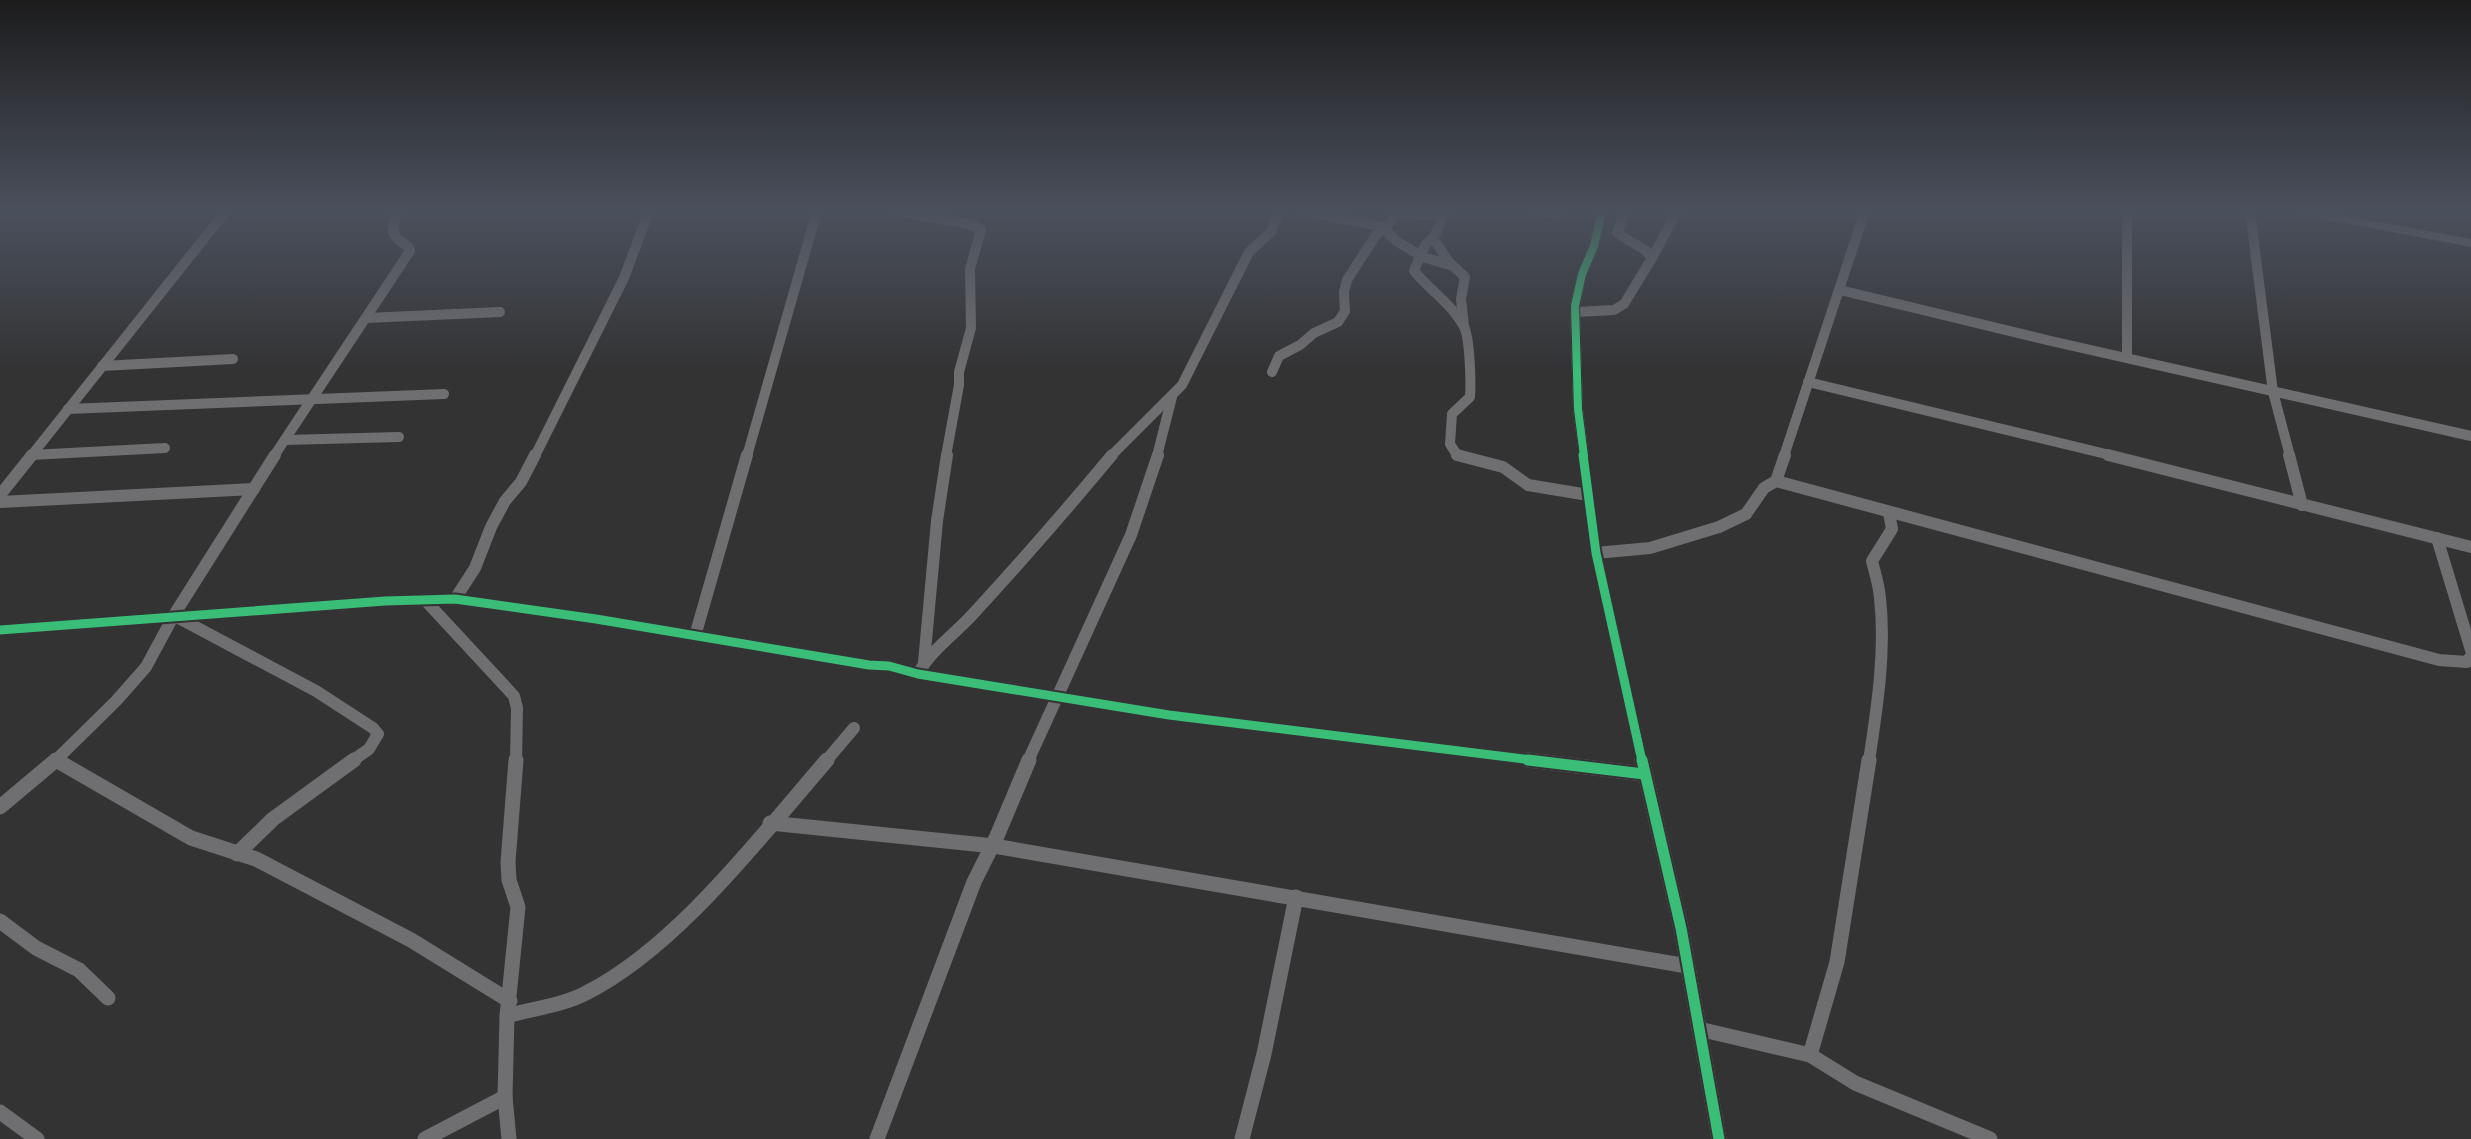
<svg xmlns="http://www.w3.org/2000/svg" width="2471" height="1139" font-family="Jost,sans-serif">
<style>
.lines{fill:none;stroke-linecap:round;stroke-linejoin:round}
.street-far2{stroke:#6f6e70;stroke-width:10}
.street-far1{stroke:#6f6e70;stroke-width:12}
.street{stroke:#6f6e70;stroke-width:15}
.secondary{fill:#6f6e70;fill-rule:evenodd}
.cycleway-far2-casing{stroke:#333235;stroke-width:10}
.cycleway-far1-casing{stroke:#333235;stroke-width:13}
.cycleway-casing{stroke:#333235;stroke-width:15}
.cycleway-far2{stroke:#3abd76;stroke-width:8}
.cycleway-far1{stroke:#3abd76;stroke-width:9}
.cycleway{stroke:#3abd76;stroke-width:11}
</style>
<rect width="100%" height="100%" fill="#333334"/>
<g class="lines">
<g class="street-far2">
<polyline points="896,211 973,225 981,230 970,269 971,328 959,372 959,385 946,456"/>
<polyline points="1302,211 1386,227"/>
<path d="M1395 211 1396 214 1386 227C1392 244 1408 245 1420 256L1414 271C1430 290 1452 304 1464 327 1470 338 1471 383 1470 397L1452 414 1450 444 1457 455 1463 456"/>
<polyline points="1447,211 1433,238 1449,262 1465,277 1461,299 1464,326"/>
<polyline points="1538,211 1559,214 1561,211"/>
<polyline points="2127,211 2127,358"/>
<polyline points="2250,211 2273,392 2290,456"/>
<polyline points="1396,214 1444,215"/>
<polyline points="1433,238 1426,244 1420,256 1453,266"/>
<polyline points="1652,258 1677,211"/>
<polyline points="1840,290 2051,341 2471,436"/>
<polyline points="1575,312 1614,310 1624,304 1652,258 1645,250 1617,233 1625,211"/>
<polyline points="366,318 500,312"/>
<polyline points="102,366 233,359"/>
<polyline points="1272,372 1279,356 1300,345 1314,333 1338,322 1345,311 1344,292 1347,280 1376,235 1386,227"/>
<polyline points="1808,382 2114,456"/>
<polyline points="68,409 444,394"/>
<polyline points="285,440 399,437"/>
<polyline points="31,455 165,448"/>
<polyline points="31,456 226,211"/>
<path d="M274 456 410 251 409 247C390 236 391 231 397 211"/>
<polyline points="535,456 624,278 649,211"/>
<polyline points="747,456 817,211"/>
<polyline points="1111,456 1182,385 1249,252 1271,232 1279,211"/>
<polyline points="1157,456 1172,397"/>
<polyline points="1584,456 1578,409 1575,306 1582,274 1594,246 1602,211"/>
<polyline points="1784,456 1865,211"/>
</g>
<g class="street-far1">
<polyline points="1457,455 1503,467 1528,485 1588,495"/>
<polyline points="1583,455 1596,553 1642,761"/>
<polyline points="2108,455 2471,547"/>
<polyline points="2289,455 2302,505"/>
<polyline points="1776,481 2439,660 2467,662 2471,656"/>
<polyline points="0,495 32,455"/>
<polyline points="0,502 254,489"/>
<polyline points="2437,538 2471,650"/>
<polyline points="1596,553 1650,548 1719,527 1746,514 1764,488 1776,481 1785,455"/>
<polyline points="455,599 475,568 491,527 505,501 521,482 535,455"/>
<polyline points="425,600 514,696 517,708 516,761"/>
<polyline points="175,616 316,691 373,728 378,734 369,749 352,761"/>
<polyline points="0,630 385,601 455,599 596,619 869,665 889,666 918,674 1169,715 1540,761"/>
<polyline points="695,636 747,455"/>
<polyline points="924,662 937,521 947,455"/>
<path d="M918 674C930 651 956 633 973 614 1021 562 1067 509 1112 455"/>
<polyline points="55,761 116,701 146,667 174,615 275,455"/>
<polyline points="826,761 854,728"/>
<polyline points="1028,761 1131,535 1158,455"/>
<path d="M1869 761C1877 708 1886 651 1880 598 1879 585 1875 573 1872 561L1892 529 1889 513"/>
</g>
<g class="street">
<polyline points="56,760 191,838 256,859 411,940 510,1001"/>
<polyline points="1528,760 1644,774"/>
<polyline points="1642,760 1681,928 1719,1139"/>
<polyline points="0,807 56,760"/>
<polyline points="770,823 994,846 1687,966"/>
<polyline points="237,854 273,819 354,760"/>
<polyline points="0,921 36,948 79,970 108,998"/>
<path d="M507 1016C531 1009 564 1005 586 993 677 947 760 837 827 760"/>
<polyline points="1699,1029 1810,1055 1855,1083 1990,1139"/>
<polyline points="1810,1055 1837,962 1869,760"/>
<polyline points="0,1112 37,1139"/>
<polyline points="425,1139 505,1097"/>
<polyline points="509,1139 505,1097 507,1016 518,907 509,880 508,862 516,760"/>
<polyline points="877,1139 974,882 997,836 1029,760"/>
<polyline points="1242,1139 1264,1054 1296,897"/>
</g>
<polygon class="secondary" points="2297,211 2321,211 2471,239 2471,247 2303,215"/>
<g class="cycleway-far2-casing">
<polyline id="cycleway-far2" points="1584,456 1578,409 1575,306 1582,274 1594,246 1602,211"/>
</g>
<g class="cycleway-far1-casing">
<g id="cycleway-far1">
<polyline points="1583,455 1596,553 1642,761"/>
<polyline points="0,630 385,601 455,599 596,619 869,665 889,666 918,674 1169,715 1540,761"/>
</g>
</g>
<g class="cycleway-casing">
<g id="cycleway">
<polyline points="1528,760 1644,774"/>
<polyline points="1642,760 1681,928 1719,1139"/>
</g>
</g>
<use href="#cycleway-far2" class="cycleway-far2"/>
<use href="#cycleway-far1" class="cycleway-far1"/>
<use href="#cycleway" class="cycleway"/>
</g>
<linearGradient id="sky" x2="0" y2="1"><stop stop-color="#1c1c1d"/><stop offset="0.57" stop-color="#4a505c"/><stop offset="1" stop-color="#4a505c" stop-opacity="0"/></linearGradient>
<rect width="2471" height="370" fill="url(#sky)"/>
</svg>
